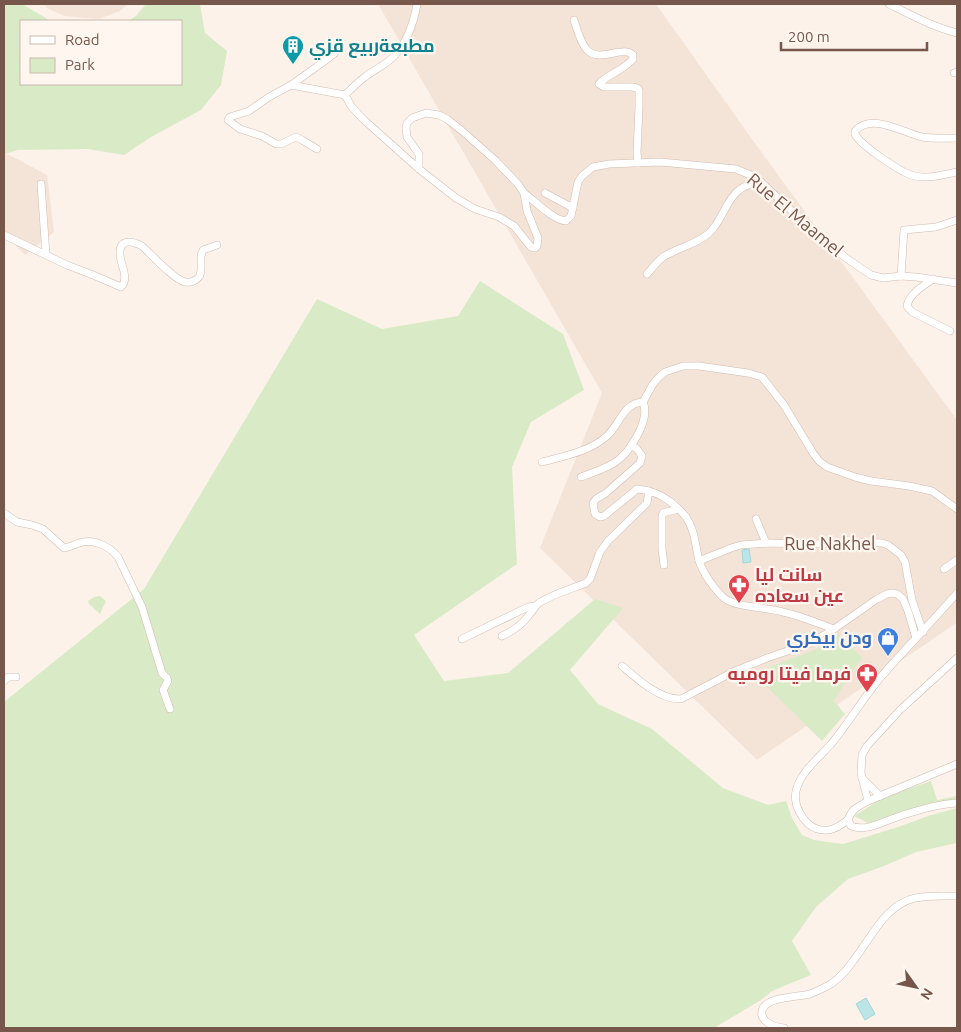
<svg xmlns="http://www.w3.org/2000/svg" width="961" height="1032" font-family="Ubuntu,Cairo,sans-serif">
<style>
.residential{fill:#f4e3d7}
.green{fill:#d9ebc6}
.water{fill:#bce5e7;stroke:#a3d6d8}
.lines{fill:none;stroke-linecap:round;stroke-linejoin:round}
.minor-casing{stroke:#d1bbb0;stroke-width:8}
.minor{stroke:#fff;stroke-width:7}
.labels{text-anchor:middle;stroke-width:4.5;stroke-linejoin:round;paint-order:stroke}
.culture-label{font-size:18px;font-weight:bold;fill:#0d838f;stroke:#fff7ef;text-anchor:start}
.street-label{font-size:18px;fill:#77564c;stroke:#fff7ef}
.health-label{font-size:18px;font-weight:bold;fill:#be3a42;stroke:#fff7ef;text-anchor:start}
.shop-label{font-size:18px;font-weight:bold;fill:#366cbe;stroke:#fff7ef;text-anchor:end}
</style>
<rect width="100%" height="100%" fill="#fcf2e9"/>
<g class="residential">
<polygon points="44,4 128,4 120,11 99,19 64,16 47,8"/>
<polygon points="378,4 656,4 754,142 957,420 957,609 956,623 757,760 540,548 602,393"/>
<polygon points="4,152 47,175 54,232 25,255 4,233"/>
</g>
<g class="green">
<polygon points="4,4 22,4 51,21 21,21 21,84 181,84 181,21 128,21 136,16 146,4 200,4 205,33 227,51 221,85 201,110 151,137 124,155 88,149 18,150 4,154"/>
<polygon points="480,281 563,334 584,390 531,422 512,467 517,564 414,635 444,681 508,673 595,599 623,608 570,670 598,704 652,729 723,788 768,805 786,801 792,818 802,835 814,840 843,844 898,827 928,816 957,808 957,843 916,852 884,866 848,879 816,907 792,941 811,975 772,991 761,1000 714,1028 4,1028 4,702 144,589 317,299 382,329 458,316"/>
<polygon points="100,596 106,601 100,614 89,604 88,601 94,597"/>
<polygon points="839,634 862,658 847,679 834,701 845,714 822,741 754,674 782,662 815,650"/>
<polygon points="931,781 937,800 957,796 957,799 951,800 868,823 854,816 884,797"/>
</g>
<g class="water">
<polygon points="749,549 751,562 743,563 742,550"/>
<polygon points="866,998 875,1014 865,1020 856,1004"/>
</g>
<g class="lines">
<g class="minor-casing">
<g id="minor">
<path d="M417 4C414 21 408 40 396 54 388 64 375 69 365 77 358 82 351 89 345 95L351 106 364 120 419 169 456 198 475 209 499 217 514 226 531 247 535 248 537 246 538 238 527 211 524 193 517 183 495 160 461 130 447 119 439 115 426 113 412 118 407 123 406 128 407 137 419 154V169"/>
<path d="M889 4C911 15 933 27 957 33"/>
<path d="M574 20C577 29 580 42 587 50 600 63 623 45 633 55V59C624 70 608 74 599 84L604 87H632L637 88 639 90V107L637 152 638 163"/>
<polyline points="335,53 322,63 291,85 345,95"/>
<polyline points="954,73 957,72"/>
<polyline points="291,85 269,97 249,111 230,117 228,120 240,129 262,136 276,144 281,144 296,137 302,140 317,149"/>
<path d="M957 138C945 138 933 139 922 137 903 133 872 112 855 131V134C860 145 893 166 904 172 910 175 916 177 923 177 934 178 946 174 957 172"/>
<path d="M524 193C535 201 553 220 566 221L571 216 578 182 582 176 593 167 609 164 660 162 736 169 753 176 761 182 795 214 846 258 871 275 883 278 901 276 916 277 957 283"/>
<polyline points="545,193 573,208"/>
<polyline points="4,235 46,255 41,184"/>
<path d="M46 255 67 265 93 275 121 287C130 279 120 264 120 254 119 238 133 241 142 246 152 255 173 279 185 282 190 283 196 281 199 277 204 269 198 258 203 250L217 245"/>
<path d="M647 274C652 268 657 262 663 257 677 248 695 245 708 234 722 222 725 201 739 190 745 185 754 183 761 182"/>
<polyline points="901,276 904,230 936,227 957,220"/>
<path d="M933 279C923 286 909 294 907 306L912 312 950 331"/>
<path d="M631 445 637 449 642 456 640 463 606 493 596 499 593 503 595 514 600 517 604 516 637 489C650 490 662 495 672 503 677 507 682 512 686 517 695 530 695 545 699 560 702 572 715 590 724 598 737 608 767 607 783 612 801 616 817 623 834 629"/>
<path d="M542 462C564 456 589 452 607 436 620 424 623 403 643 402"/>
<path d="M581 477C592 473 604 469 614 463 629 454 651 420 643 402L653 384 659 377 665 372 683 366H699L748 373 762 377 784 405 813 453 819 461 827 467 855 477 871 481 909 486 932 491 957 509"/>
<path d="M4 513 17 522 32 525 43 529 64 548C71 547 77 543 83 542 96 539 111 548 118 557L142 607 162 673 167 678 168 681 163 690 170 709"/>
<polyline points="756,519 766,543"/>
<polyline points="699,561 731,548 741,545 766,543 813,544 863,542 882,543 888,545 901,555 905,562 912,600 923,632"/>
<polyline points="664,565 662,549 662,516 663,513 678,509"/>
<polyline points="944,569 957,560"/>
<path d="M502 636C513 631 522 625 529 615 533 611 535 606 539 603 553 594 571 589 586 583L590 579 600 552 608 541 647 503 649 491"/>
<polyline points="462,639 528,607 535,606"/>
<path d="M622 666C637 679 660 700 681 699L735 671 767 658 811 643 834 629 877 599 887 594 892 593 897 594 903 599 908 611 916 638"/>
<polyline points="4,681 8,677 16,677"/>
<path d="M957 764 868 801C858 807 852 808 848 820L851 826C867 832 884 821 900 816 918 810 938 804 957 803"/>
<polyline points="862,778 880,796"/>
<polyline points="868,801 861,773 862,755 867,746 900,710 957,658"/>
<path d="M848 820C838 827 830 833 817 829 803 824 793 805 796 791 801 771 819 758 832 743 849 722 863 699 880 678 905 649 932 622 957 593"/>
<path d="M784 1028C774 1027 757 1021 763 1008 769 997 798 997 810 994 817 991 824 988 831 984 843 976 851 964 859 953 874 932 888 904 915 898 929 895 943 896 957 896"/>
</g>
</g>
<use href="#minor" class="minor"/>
</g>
<defs>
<g id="building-pin" transform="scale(1.125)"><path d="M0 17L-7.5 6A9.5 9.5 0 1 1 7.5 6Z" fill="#0f9aa8" stroke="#fff7ef"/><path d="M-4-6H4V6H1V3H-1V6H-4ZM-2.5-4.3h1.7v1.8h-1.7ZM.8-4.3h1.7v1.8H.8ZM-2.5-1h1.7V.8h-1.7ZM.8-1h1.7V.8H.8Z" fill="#fff"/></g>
<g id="pharmacy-pin" transform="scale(1.125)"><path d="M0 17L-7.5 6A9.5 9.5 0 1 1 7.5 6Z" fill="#e0444e" stroke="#fff7ef"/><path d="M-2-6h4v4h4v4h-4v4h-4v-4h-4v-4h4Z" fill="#fff"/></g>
<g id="shop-pin" transform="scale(1.125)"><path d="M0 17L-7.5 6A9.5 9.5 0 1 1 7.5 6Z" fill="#3f7fe0" stroke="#fff7ef"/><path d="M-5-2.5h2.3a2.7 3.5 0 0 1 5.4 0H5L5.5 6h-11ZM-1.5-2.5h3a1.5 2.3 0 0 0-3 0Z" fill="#fff"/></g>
</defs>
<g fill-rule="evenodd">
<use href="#building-pin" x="293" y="46"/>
<use href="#pharmacy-pin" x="739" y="585"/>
<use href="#shop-pin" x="888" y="638"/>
<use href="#pharmacy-pin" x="867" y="674"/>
</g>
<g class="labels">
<g class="culture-label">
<text x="309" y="52">مطبعةربيع قزي</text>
</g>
<g class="street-label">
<text transform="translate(795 215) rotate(40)" y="6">Rue El Maamel</text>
<text x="830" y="550">Rue Nakhel</text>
</g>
<g class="health-label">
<text x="755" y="581">سانت ليا<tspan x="755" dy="21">عين سعاده</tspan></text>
<text x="851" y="680" text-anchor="end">فرما فيتا روميه</text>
</g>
<g class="shop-label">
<text x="872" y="644">ودن بيكري</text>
</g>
</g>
<rect width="961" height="1032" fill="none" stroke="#77564c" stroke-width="10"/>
<rect x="20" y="20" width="162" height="65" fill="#fff7ef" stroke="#c9b7ae"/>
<rect x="30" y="36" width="25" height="8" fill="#ffffff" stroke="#c9b7ae"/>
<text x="65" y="45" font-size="15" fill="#77564c">Road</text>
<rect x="30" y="58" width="25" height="15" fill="#d9ebc6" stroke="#c9b7ae"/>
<text x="65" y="70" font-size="15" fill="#77564c">Park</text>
<g transform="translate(916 987) rotate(123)" stroke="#fff7ef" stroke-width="4" paint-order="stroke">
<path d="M0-4L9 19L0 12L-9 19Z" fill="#77564c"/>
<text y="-8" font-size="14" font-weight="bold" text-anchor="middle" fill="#77564c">N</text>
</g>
<path d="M781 42v8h146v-8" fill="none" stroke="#77564c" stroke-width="2.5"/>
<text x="788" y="42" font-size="15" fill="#77564c" stroke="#fff7ef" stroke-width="4" paint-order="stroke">200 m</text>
</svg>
